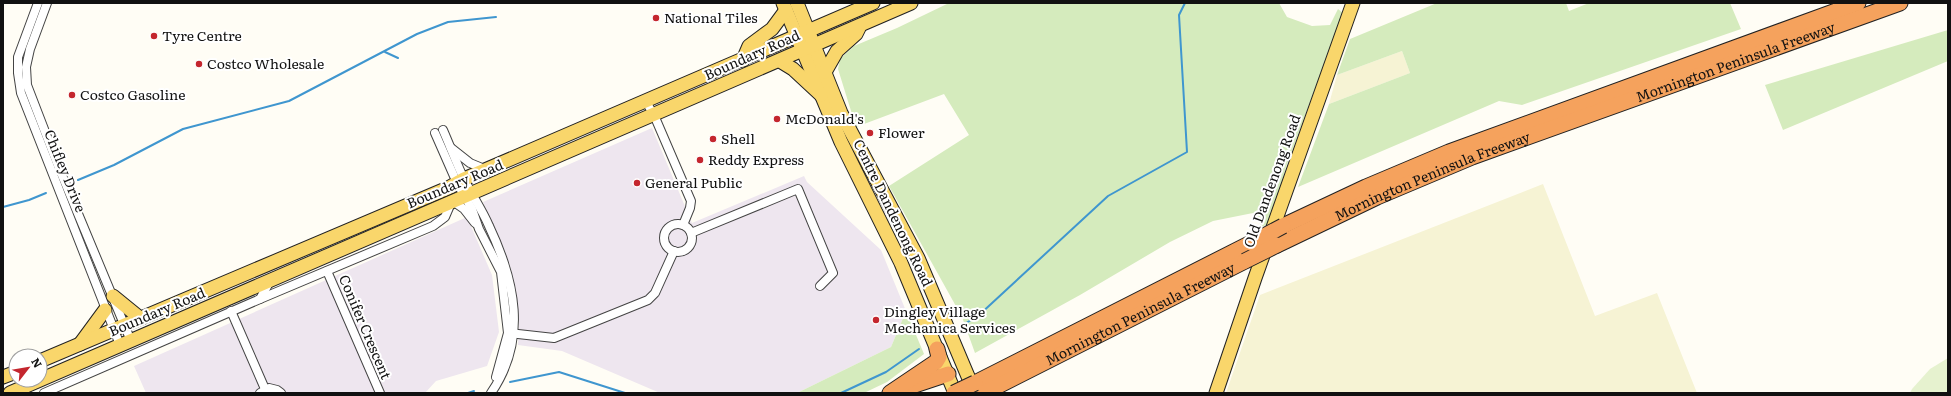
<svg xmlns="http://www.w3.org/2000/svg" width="1951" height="396" font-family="Literata,serif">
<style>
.industrial{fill:#eee6ef}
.farmland{fill:#f6f3d4}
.green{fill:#d5ebbd}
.pitch{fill:#e6f2cf}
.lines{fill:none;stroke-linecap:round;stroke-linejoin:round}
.stream{stroke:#3f96cf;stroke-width:2}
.street-casing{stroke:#444;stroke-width:10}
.primary-casing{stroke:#222;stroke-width:15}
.highway-casing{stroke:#222;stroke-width:17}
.street{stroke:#fff;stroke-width:8}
.primary{stroke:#f9d66b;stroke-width:13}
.highway{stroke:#f5a25d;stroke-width:15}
.highway-bridge-casing{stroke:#222;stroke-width:17;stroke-linecap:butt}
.highway-bridge{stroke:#f5a25d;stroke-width:15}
.poi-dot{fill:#c4262e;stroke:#fff;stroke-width:1.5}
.labels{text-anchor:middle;stroke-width:4;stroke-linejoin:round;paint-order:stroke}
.poi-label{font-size:14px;fill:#111;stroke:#fff;text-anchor:start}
.street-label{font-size:14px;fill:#111;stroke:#fff}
</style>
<rect width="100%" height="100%" fill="#fffdf5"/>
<g class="industrial">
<polygon points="652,128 692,223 804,176 807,182 881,250 906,311 891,347 797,393 660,393 562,351 518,345 519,318 511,269 483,202"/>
<polygon points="467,217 492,275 499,332 487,366 436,381 425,393 146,393 134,366"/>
</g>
<g class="farmland">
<polygon points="1402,51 1410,73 1329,104 1337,75"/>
<polygon points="1543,184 1595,316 1657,293 1697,393 1226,393 1260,295"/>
</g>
<g class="green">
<polygon points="949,3 1279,3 1287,17 1312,26 1330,25 1338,9 1343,13 1286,167 1271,222 1262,227 1253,213 1213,221 1170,242 1080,295 975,353 962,317 889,186 969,135 944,94 856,127 838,69 840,59 854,46 897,28"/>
<polygon points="1437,3 1566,3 1569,11 1589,3 1730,3 1741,29 1522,105 1499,101 1298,187 1329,104 1410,73 1402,51 1337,75 1350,39"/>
<polygon points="1948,30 1948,61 1783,130 1765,85"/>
<polygon points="906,311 924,354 887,382 864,393 797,393 891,347"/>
</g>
<polygon class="pitch" points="1948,358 1948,393 1910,393 1912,389 1930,369"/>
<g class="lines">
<g class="stream">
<polyline points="385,52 398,58"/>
<polyline points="78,180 114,165 183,129 289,101 417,34 448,22 496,17"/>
<polyline points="3,207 29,200 46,193"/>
<polyline points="961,326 978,316 1108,196 1187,152 1179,15 1185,3"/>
<polyline points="510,382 559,372 625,393"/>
<polyline points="468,393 474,391"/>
<polyline points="841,393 886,372 919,349"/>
</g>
<g class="street-casing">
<g id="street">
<polyline points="38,3 18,57 18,73 21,93 120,345"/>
<polyline points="47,3 30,49 26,67 27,85 59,168 131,341"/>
<polyline points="646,102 654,115 691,201 690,208 683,225"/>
<path d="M443 130C450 146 456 162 463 177 471 194 482 209 489 226 515 281 528 339 491 393"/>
<polyline points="435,133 457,183 472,209 479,229 501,272 508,333 496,377"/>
<polyline points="451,148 470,163 487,170"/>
<polyline points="454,202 464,209 475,223"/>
<circle cx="678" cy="238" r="14"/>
<polyline points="691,233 798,189 833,273 820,286"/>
<polyline points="327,271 380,393"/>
<polyline points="260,299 433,226 445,217 451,203"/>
<polyline points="231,311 265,389"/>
<polyline points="509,333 554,338 648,300 655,293 674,251"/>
<polyline points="44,393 260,299 270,281"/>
<polyline points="260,393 269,388 277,390 281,393"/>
</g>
</g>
<g class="primary-casing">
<g id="primary">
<polyline points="783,3 841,142 901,263 955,393"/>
<polyline points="797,3 841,113 918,258 975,393"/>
<polyline points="743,60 749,46 772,29 786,10"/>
<polyline points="780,61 793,69 821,95"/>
<polyline points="825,72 837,51 856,34 859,28"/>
<polyline points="113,296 140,318"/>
<polyline points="80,344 105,310"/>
<polyline points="40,361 448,188 464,179 873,3"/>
<polyline points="3,377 16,372"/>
<polyline points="10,393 911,3"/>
<polyline points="1216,393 1255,278 1353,3"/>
</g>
</g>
<g class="highway-casing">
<g id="highway">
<polyline points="1283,226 1366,187 1449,152 1858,3"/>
<path id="s1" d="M1277 245 1377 197 1472 157 1900 3"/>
<polyline points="975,383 1251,243"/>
<polyline points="909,387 948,374"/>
<polyline points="890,393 936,362 939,357 937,349"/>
<path id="s2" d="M984 393 1245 261"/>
</g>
</g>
<use href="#street" class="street"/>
<use href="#primary" class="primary"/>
<use href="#highway" class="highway"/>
<g class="highway-bridge-casing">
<g id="highway-bridge">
<polyline points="1251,243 1283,226"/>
<polyline points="1245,261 1277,245"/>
<polyline points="954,393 975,383"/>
</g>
</g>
<use href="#highway-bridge" class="highway-bridge"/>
</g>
<g class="poi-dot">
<circle cx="656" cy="18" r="4"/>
<circle cx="154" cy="36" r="4"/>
<circle cx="199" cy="64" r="4"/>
<circle cx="72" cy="95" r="4"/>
<circle cx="777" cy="119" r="4"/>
<circle cx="870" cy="133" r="4"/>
<circle cx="713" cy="139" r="4"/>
<circle cx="700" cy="160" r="4"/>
<circle cx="637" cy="183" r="4"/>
<circle cx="876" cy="320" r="4"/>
</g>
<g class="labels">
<g class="poi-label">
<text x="664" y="23">National Tiles</text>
<text x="162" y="41">Tyre Centre</text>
<text x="207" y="69">Costco Wholesale</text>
<text x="80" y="100">Costco Gasoline</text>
<text x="785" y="124">McDonald's</text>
<text x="878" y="138">Flower</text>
<text x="721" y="144">Shell</text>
<text x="708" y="165">Reddy Express</text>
<text x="645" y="188">General Public</text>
<text x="884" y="317">Dingley Village<tspan x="884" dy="16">Mechanica Services</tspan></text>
</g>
<g class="street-label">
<text transform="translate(752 55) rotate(-24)" y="5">Boundary Road</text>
<text dy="5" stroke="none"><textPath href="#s1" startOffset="494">Mornington Peninsula Freeway</textPath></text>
<text transform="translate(65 171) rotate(68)" y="5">Chifley Drive</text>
<text dy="5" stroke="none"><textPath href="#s1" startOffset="170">Mornington Peninsula Freeway</textPath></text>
<text transform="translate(1272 181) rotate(-70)" y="5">Old Dandenong Road</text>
<text transform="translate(455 184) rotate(-23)" y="5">Boundary Road</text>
<text transform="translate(893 213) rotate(64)" y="5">Centre Dandenong Road</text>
<text transform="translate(157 312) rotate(-23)" y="5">Boundary Road</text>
<text dy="5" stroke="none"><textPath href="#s2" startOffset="175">Mornington Peninsula Freeway</textPath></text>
<text transform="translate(365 327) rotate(67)" y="5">Conifer Crescent</text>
</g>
</g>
<rect width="1951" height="396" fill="none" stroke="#111111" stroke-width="8"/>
<g transform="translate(28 368) rotate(59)"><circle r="19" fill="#ffffff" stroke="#a0a0a0"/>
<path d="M0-3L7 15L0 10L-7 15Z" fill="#c4262e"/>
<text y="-6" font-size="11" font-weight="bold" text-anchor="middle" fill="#111111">N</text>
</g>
</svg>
